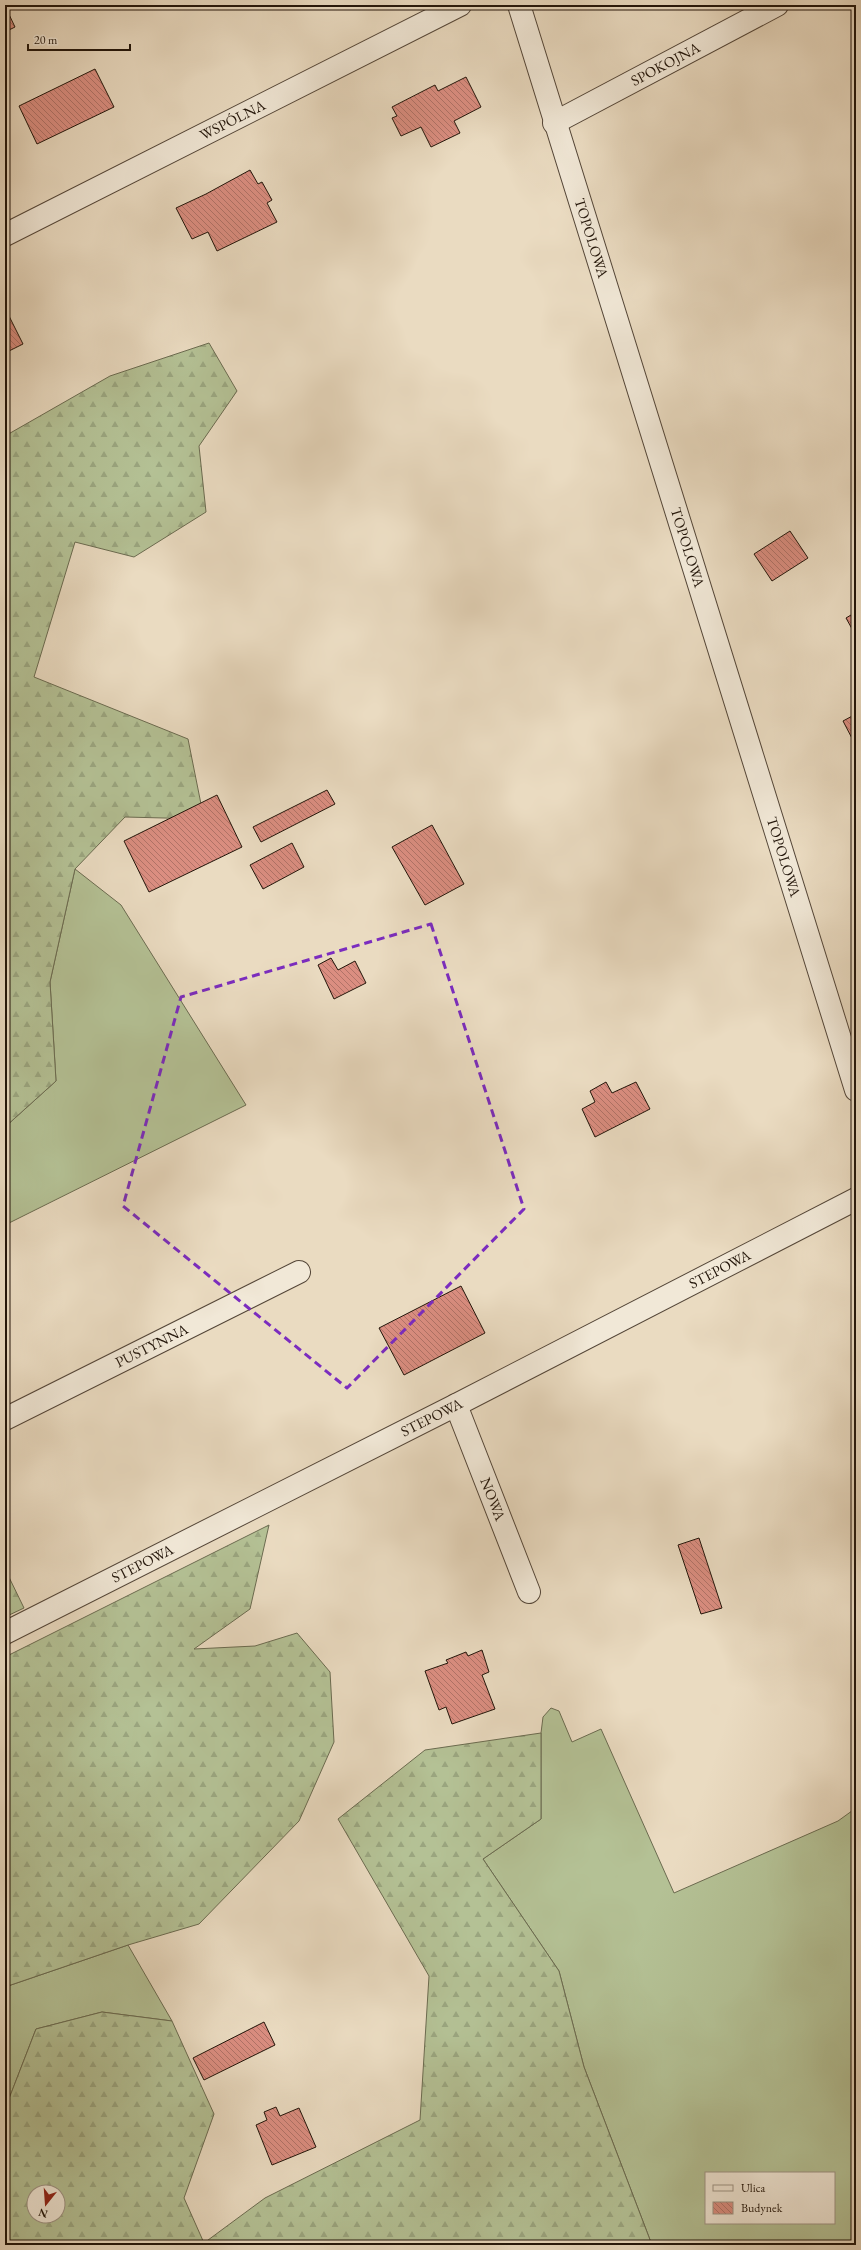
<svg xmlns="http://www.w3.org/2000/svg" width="861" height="2250" font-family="'EB Garamond',serif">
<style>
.grass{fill:#b4c195;stroke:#6b6b50;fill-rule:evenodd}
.forest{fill:url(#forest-firs);stroke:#6b6b50;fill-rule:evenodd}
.building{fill:url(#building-back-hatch);stroke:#22150a}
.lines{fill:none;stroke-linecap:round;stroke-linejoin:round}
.minor-casing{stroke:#544638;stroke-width:24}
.tertiary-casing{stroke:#544638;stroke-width:24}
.minor{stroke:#f1e8d7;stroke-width:22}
.tertiary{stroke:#f1e8d7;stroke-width:22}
.marked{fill:none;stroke:#7b2cbf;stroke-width:3;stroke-dasharray:8 5;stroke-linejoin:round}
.labels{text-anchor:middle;stroke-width:4;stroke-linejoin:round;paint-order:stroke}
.street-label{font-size:15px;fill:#22150a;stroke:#f1e8d7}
</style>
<defs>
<pattern id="forest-firs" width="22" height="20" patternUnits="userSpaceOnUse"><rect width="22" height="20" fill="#b4c195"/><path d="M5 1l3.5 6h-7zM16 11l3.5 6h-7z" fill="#9aa57f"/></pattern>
<pattern id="building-back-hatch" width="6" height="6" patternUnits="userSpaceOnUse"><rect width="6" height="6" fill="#db8e81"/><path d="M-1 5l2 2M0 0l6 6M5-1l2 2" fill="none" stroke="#b17368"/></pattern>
</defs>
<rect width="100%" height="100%" fill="#eadbc1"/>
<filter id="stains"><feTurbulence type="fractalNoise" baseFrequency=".005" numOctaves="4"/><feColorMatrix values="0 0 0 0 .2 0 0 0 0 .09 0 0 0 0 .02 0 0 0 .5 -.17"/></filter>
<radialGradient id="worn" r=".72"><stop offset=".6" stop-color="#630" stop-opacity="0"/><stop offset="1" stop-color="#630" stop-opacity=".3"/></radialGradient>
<g class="grass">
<polygon points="75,869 121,905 246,1105 5,1225 5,1127 56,1081 50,982"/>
<path d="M551 1708 559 1711 572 1742 601 1729 674 1893 838 1821 856 1808V2245H652L584 2067 559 1971 483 1859 541 1819V1733L543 1717ZM706 2173H834V2223H706Z"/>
<polygon points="128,1945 172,2021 102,2012 36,2029 5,2109 5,1987"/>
</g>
<g class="forest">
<polygon points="209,343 237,391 199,446 206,512 134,557 75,542 34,677 188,739 204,819 125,817 75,869 50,982 56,1081 5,1127 5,436 110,376"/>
<polygon points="269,1525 250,1609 194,1649 255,1646 297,1633 330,1672 334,1742 299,1821 199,1924 128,1945 5,1987 5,1657"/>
<polygon points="5,1569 24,1608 5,1617"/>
<path d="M541 1733V1819L483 1859 559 1971 584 2067 652 2245H5V2109L36 2029 102 2012 172 2021 214 2114 184 2198 204 2243 265 2198 420 2120 429 1976 338 1819 425 1750ZM34 2192H58V2216H34Z"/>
</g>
<g class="building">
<polygon points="5,6 15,27 5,32"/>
<polygon points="95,69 114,107 37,144 19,106"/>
<polygon points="466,77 481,107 454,121 460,133 431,147 421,127 401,136 392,118 397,116 392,107 431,87 435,85 438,91"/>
<polygon points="250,170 258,184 262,182 272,200 267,203 277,222 217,251 208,232 192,239 176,208 206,194"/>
<polygon points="5,308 23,344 5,353"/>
<polygon points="790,531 808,558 772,581 754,554"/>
<polygon points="856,612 856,636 846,618"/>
<polygon points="856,714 856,746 843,721"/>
<polygon points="327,790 335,804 261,842 253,827"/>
<polygon points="217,795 242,847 149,892 124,841"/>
<polygon points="432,825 464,884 425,905 392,847"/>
<polygon points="292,843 304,867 263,889 250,865"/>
<polygon points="331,958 338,970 355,961 366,983 334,999 318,965"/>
<polygon points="606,1082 612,1093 636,1082 650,1109 595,1137 582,1109 595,1102 590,1091"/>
<polygon points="461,1286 485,1333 404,1375 379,1328"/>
<polygon points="699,1538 722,1608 701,1614 678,1545"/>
<polygon points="482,1650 489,1672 482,1675 495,1709 452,1724 446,1707 439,1710 425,1671 448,1663 446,1660 466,1652 468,1656"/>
<polygon points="264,2022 275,2045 204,2080 193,2058"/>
<polygon points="276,2107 280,2116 299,2108 316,2147 272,2165 256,2125 267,2120 264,2112"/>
</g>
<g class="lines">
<g class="minor-casing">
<g id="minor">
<path id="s1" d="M554 123 777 5"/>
<path id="s2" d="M5 235 460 5"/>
<path id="s3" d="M456 1405 529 1592"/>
<path id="s4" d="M5 1419 299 1272"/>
<path id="s5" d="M5 1633 456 1405 856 1199"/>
</g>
</g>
<g class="tertiary-casing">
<g id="tertiary">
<path id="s6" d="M519 5 856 1090"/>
</g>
</g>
<use href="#minor" class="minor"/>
<use href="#tertiary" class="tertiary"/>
</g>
<path class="marked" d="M431 924 524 1209 347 1388 123 1206 181 997Z"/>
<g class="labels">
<g class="street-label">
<text dy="5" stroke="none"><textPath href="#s1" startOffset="126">SPOKOJNA</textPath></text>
<text dy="5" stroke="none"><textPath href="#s2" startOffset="255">WSPÓLNA</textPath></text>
<text dy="5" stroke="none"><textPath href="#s6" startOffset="244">TOPOLOWA</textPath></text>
<text dy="5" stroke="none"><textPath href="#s6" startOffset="568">TOPOLOWA</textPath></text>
<text dy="5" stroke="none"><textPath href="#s6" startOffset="892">TOPOLOWA</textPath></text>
<text dy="5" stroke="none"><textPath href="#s5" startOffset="802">STEPOWA</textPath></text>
<text dy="5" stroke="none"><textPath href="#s4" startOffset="164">PUSTYNNA</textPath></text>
<text dy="5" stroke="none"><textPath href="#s5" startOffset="478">STEPOWA</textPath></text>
<text dy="5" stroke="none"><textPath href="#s3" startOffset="101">NOWA</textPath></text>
<text dy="5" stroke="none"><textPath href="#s5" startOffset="154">STEPOWA</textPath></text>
</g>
</g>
<rect width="861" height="2250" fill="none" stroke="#eadbc1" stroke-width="20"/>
<rect x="6" y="6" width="849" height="2238" fill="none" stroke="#22150a" stroke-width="2"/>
<rect x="10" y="10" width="841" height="2230" fill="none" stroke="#22150a"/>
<rect x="705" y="2172" width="130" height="52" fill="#f1e8d7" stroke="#9e9485"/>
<rect x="713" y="2185" width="20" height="6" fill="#f1e8d7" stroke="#9e9485"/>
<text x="741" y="2192" font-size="12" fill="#22150a">Ulica</text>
<rect x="713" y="2202" width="20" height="12" fill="url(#building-back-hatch)" stroke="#9e9485"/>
<text x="741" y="2212" font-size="12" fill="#22150a">Budynek</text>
<g transform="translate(46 2204) rotate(197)"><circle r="19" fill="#f1e8d7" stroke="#9e9485"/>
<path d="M0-3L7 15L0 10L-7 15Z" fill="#8f2418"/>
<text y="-6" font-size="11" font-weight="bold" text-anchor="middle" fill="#22150a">N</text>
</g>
<path d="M28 44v6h102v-6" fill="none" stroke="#22150a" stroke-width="2"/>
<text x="34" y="44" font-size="12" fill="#22150a" stroke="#f1e8d7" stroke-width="3" paint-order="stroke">20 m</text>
<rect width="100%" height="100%" filter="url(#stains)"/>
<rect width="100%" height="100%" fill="url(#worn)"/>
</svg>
